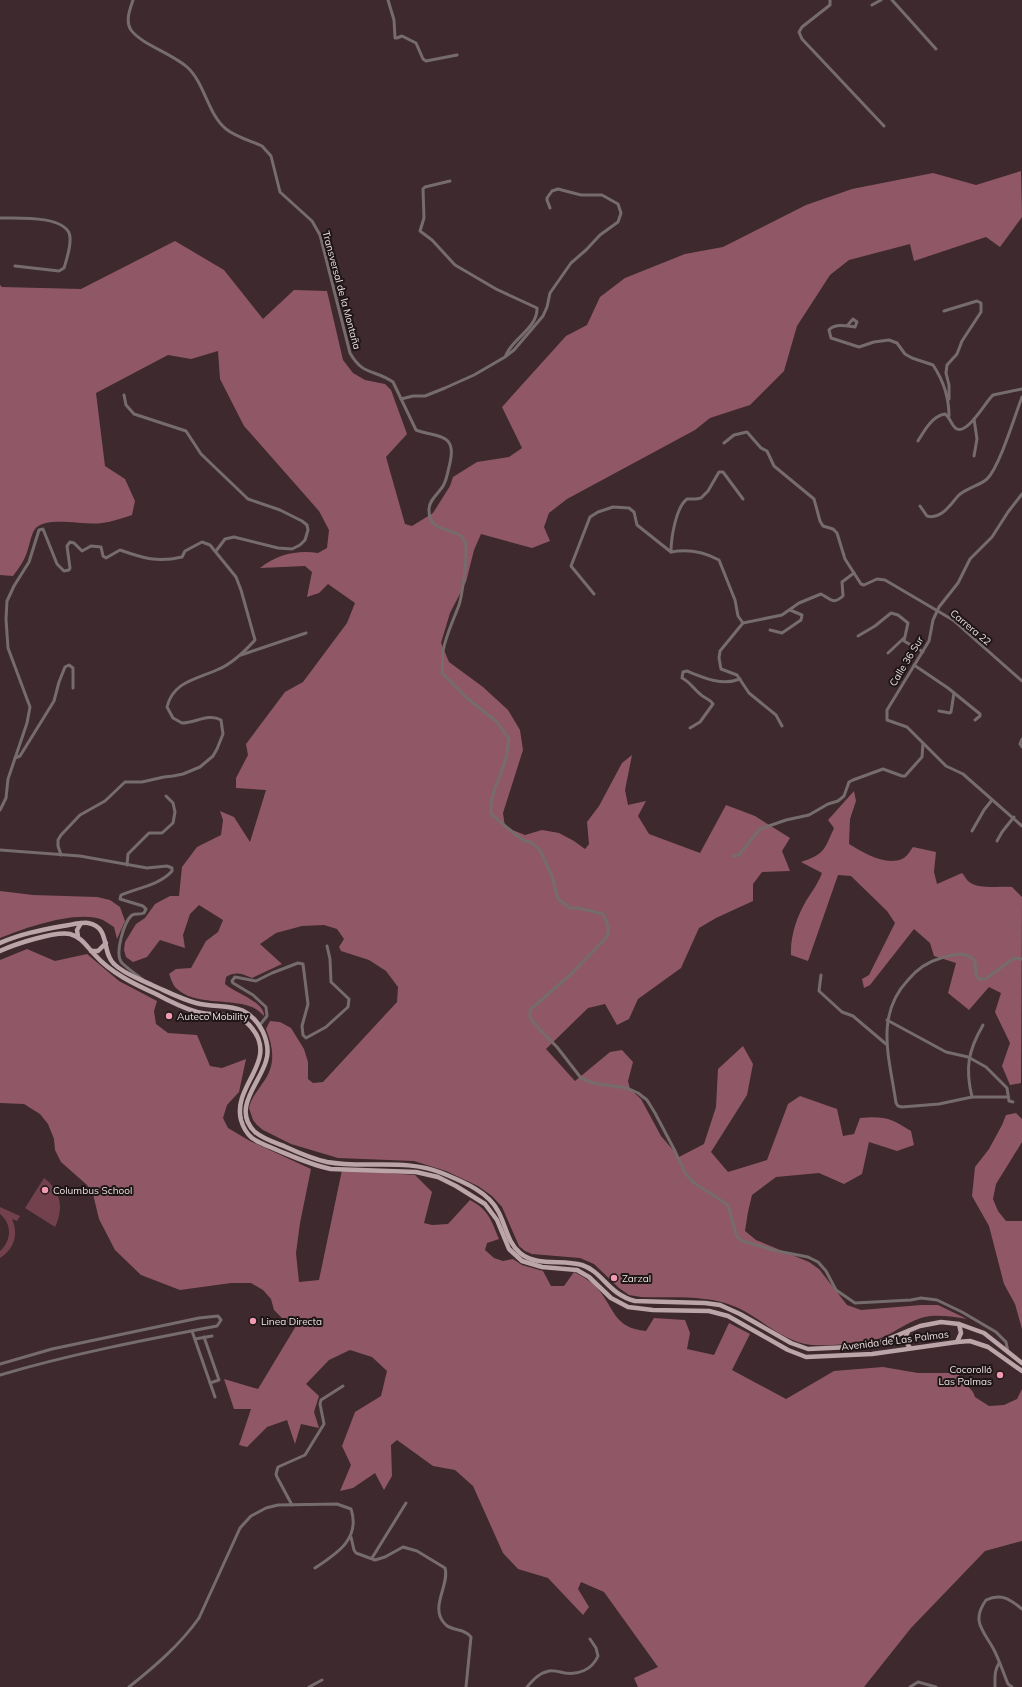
<svg xmlns="http://www.w3.org/2000/svg" width="1022" height="1687" font-family="Mulish,sans-serif">
<style>
.green{fill:#73404d}
.forest{fill:#905866}
.lines{fill:none;stroke-linecap:round;stroke-linejoin:round}
.minor{stroke:#766b6d;stroke-width:3}
.primary{stroke:#bba5a9;stroke-width:4.5}
.poi-dot{fill:#f29ab0;stroke:#1e1517;stroke-width:1.5}
.labels{text-anchor:middle;stroke-width:4;stroke-linejoin:round;paint-order:stroke}
.street-label{font-size:10px;fill:#ecdee0;stroke:#1e1517}
.poi-label{font-size:10px;fill:#ecdee0;stroke:#1e1517;text-anchor:start}
</style>
<rect width="100%" height="100%" fill="#3d292e"/>
<g class="green">
<path d="M44 1178C61 1191 64 1208 55 1227L25 1208Z"/>
<path d="M0 1207 20 1216 17 1221 12 1219C19 1235 14 1249 0 1258V1251C12 1240 12 1224 0 1214Z"/>
</g>
<g class="forest">
<path d="M1021 171 1022 217 1000 247 986 237 914 261 910 244 849 260 830 275 797 326 784 371 750 405 710 418 695 430 567 499 549 513 544 527 550 541 532 548 481 534 474 550 466 582 450 613 441 643 449 662 483 687 508 710 520 730 523 750 503 813 505 827 525 835 542 830 559 833 574 841 585 849 589 844 587 822 599 806 622 763 632 755 625 790 628 805 646 801 638 816 649 834 700 853 726 805 755 816 790 838 782 851 790 871 762 872 753 884V901L716 918 699 928 681 968 638 999 629 1019 617 1025 605 1004 588 1008 546 1049 575 1081 610 1052 622 1050 633 1062 628 1081 630 1089 641 1099 661 1136 679 1157 704 1144 716 1107 718 1069 743 1046 753 1064 747 1095 711 1152 728 1172 767 1160 788 1104 800 1096 837 1109 843 1136 854 1134 860 1118C885 1116 890 1118 911 1131L914 1145 897 1151 869 1142 862 1174 844 1184 819 1173 776 1177 752 1195 748 1212 745 1231 756 1240 809 1262 819 1269 847 1305 861 1310 921 1305H938L967 1319C955 1317 943 1315 931 1316 911 1318 896 1333 878 1339 862 1344 829 1346 812 1345 780 1342 757 1313 728 1304 702 1295 668 1298 641 1297L629 1295 619 1288 594 1264 580 1258 532 1254 525 1251 519 1246 502 1207 492 1196 478 1186 446 1171 414 1161 338 1158 291 1144 263 1130 257 1125 253 1120 249 1108C251 1098 257 1092 262 1084 276 1066 274 1049 266 1029L270 1021 280 1022 291 1028 304 1049 308 1062V1079L313 1083 323 1082 397 1002 398 987 386 971 369 960 341 951 339 947 344 939 337 929 324 925 302 926 276 933 260 944 282 964 252 978C242 974 236 971 226 977L225 984C235 993 265 1002 264 1016 261 1013 257 1009 252 1007 229 998 194 1006 176 988 172 984 171 978 169 974L176 969 191 968 206 941 218 932 223 920 199 905 190 914 183 935 185 948 160 940 147 957 133 962 126 957 124 950 125 942 136 924 145 918 155 904 170 896H179L182 867 197 847 221 835 223 820 220 811 234 817 250 842 266 790 236 788V778L248 755 246 744 285 692 303 682 347 623 355 603 328 584 319 593 307 597 312 572 305 566 260 568C278 554 297 550 318 553L327 548 329 530 319 511 244 426 220 379 218 351 191 359 168 355 96 393 105 466 125 479 135 501 132 515C122 518 112 522 102 523 86 526 46 515 35 529 31 535 30 543 28 549 25 560 19 568 13 576L0 575V285L2 287 81 289 175 241 224 270 263 319 294 290 327 291 343 360 353 373 365 380 385 384 391 390 407 434 386 457 405 524 412 526 433 513 450 486 453 477 477 462 509 457 522 448 502 407 566 336 587 325 600 297 625 278 685 254 723 247 806 205 852 189 933 173 976 185Z"/>
<path d="M854 791 856 801 850 819 849 844C864 853 885 866 902 859 907 857 910 851 913 847L936 852 934 872 937 884 962 873C964 875 966 879 968 881 978 890 1000 886 1012 887L1022 897 1021 1083 1010 1085 1002 1066 1010 1043 995 1012 1001 993 989 987 969 1010 948 993 956 963 934 956 930 943 914 929 870 985 864 988 862 979 869 975 895 923 887 911 851 876 838 875 808 961 791 955C790 937 797 916 806 901 812 891 818 884 822 873L801 862C825 854 824 850 834 828L828 820Z"/>
<path d="M0 891 33 895 97 897 110 900 120 907 125 921 117 939 114 927C110 925 107 922 103 920 78 909 24 928 0 938Z"/>
<path d="M27 949 55 961 87 954 119 981 157 1001 154 1011 156 1024 168 1033 197 1035 210 1066 222 1068 246 1059 239 1092 227 1105 223 1118 228 1128 250 1141 311 1169 300 1223 296 1253 299 1282 319 1280 342 1170 415 1175 432 1192 424 1223 432 1225 448 1224 470 1200C489 1210 491 1220 499 1239L487 1243 485 1250 494 1258 503 1261 513 1259 522 1265 543 1271 551 1286H564L574 1272C582 1276 591 1281 597 1288 615 1308 613 1328 646 1331L654 1318 685 1320 690 1333 687 1349 714 1355 729 1323 750 1334 732 1370 786 1399 834 1371 883 1367 918 1373H957L973 1392 975 1397 989 1406 1004 1405 1017 1399 1022 1389V1541L985 1551 911 1628 864 1687H638L634 1678 658 1667 604 1592 581 1582 578 1589 589 1607 583 1615 548 1578 518 1569 503 1553 473 1486 455 1470 433 1466 397 1440 391 1445 392 1476 384 1490 375 1473 353 1488 340 1491 351 1465 342 1446 355 1412 381 1396 387 1371 372 1357 350 1350 329 1360 306 1384 319 1396 314 1412 319 1428 301 1424 295 1444 287 1420 267 1427 247 1447 239 1445 251 1409H234L224 1379 258 1389 299 1321 287 1323 274 1310 271 1299 263 1290 251 1283H231L180 1290 141 1275 115 1250 99 1219 93 1194 87 1185 61 1162 55 1150 54 1139 48 1124 40 1114 24 1104 0 1103V960Z"/>
<polygon points="1016,1113 1022,1119 1022,1142 996,1184 993,1199 998,1211 1006,1221 1022,1221 1022,1329 1015,1304 1004,1284 989,1226 972,1196 975,1167 989,1149 1002,1125 1006,1115"/>
</g>
<g class="lines">
<g class="minor">
<path d="M133 0C130 9 125 21 131 30 141 44 173 54 187 67 205 83 208 115 226 129 236 137 251 141 262 146L271 156 280 192 312 221 320 235 350 353C363 376 374 369 393 382L416 430C437 438 457 432 450 463 448 470 447 480 443 486 439 493 429 500 429 509 428 539 465 522 466 548 467 558 462 597 459 605 453 621 446 635 443 651 442 658 443 666 442 673L467 698 497 722 509 739C508 746 507 754 505 761 500 779 489 795 491 814L515 834 525 841 531 842 540 850 552 876 558 899 570 908H578L603 914C607 921 611 930 606 938L570 975 530 1010V1017L532 1020 542 1032 557 1047 581 1078 593 1083 627 1088 638 1093 647 1100 655 1113 675 1151 685 1173 693 1182 728 1205 737 1237 743 1241 777 1251 808 1257 818 1262 826 1271 836 1290 855 1303 911 1300 921 1298 937 1300 962 1312 996 1332 1006 1342 1008 1352"/>
<polyline points="388,0 394,20 395,38 397,38 402,36 416,43 423,59 426,61 457,55"/>
<polyline points="830,0 830,5 802,27 799,32 802,39 884,126"/>
<polyline points="892,0 936,49"/>
<polyline points="872,5 881,0"/>
<path d="M450 181 425 187 423 189 424 218 420 231 432 240 455 265 496 289 537 308C538 328 512 339 506 355"/>
<path d="M0 218C16 218 68 215 70 237 71 247 67 258 64 268L59 271 15 266"/>
<polyline points="944,311 977,301 981,303 981,312 962,341 957,354 947,365 946,373 949,385 949,399"/>
<path d="M847 326 853 319 857 322 855 327C847 326 835 323 829 330L831 338 859 347 874 342 889 340 897 343 905 354 912 358 933 365C943 380 949 398 949 416"/>
<polyline points="124,395 126,405 134,414 186,431 201,454 248,499 280,510 302,521 307,525 308,530 305,540 300,545 292,549 278,548 234,537 225,539 216,551"/>
<polyline points="401,399 413,396 425,396 445,388 474,375 505,357 514,350 543,316 547,307 550,293 571,263 586,250 600,235 618,222 621,213 618,204 602,195 581,195 558,189 552,191 547,198 547,200 550,208"/>
<polyline points="974,419 977,439 974,456"/>
<path d="M918 441C924 431 932 416 945 414 951 418 951 426 957 429 968 434 986 401 993 395L1022 389"/>
<polyline points="724,443 734,435 747,432 761,448 767,451 774,466 814,499 820,521 823,526 833,529 837,533 845,559 861,584 864,585 877,579 885,580 953,620 1022,681"/>
<polyline points="1022,494 1008,512 992,537 970,559 958,583 939,607 933,620 929,641 887,710 887,720 907,727 946,766 963,774 1022,826"/>
<path d="M920 506 927 516C941 520 950 505 958 496 966 488 979 486 987 479 1000 466 1015 415 1022 397"/>
<path d="M671 552C671 538 676 507 687 499H696L701 498 708 491 719 472H723L743 499"/>
<path d="M594 594 571 566 590 517 598 512 613 507 629 508 634 512 637 525 671 552C688 549 704 552 719 560L735 600 738 616 743 623 782 615 799 603 821 594C831 599 833 605 843 596L842 582 854 573"/>
<polyline points="743,623 720,651 719,658 721,669 737,675 749,693 776,715 782,726"/>
<polyline points="770,630 782,633 801,620 802,615 790,610"/>
<polyline points="858,636 875,626 891,613 898,615 908,623 904,641 923,652"/>
<polyline points="888,653 904,638"/>
<polyline points="241,655 306,633"/>
<polyline points="914,665 948,688 980,714 980,716 975,720"/>
<polyline points="939,711 950,713 951,712 954,693"/>
<path d="M690 728 700 722 713 704C710 699 704 698 700 694 693 688 690 682 682 678L683 672 687 671C704 678 722 686 740 679"/>
<polyline points="1022,739 1020,744 1022,747"/>
<polyline points="15,758 20,756 54,701 59,682 65,667 69,665 73,668 73,688"/>
<path d="M0 810 6 798 8 779 27 723 30 707 8 648 6 619 7 601 14 586 29 562 39 530 43 529 57 564 64 571 69 570 70 568 67 546 70 542 74 543 82 551 91 546 101 547 103 556 106 558 120 550C143 558 157 563 182 557L185 551 202 542 210 545 236 577 241 590 255 640C245 651 233 663 219 669 198 679 173 681 167 707L173 718 182 723C195 723 209 713 221 720L223 734 217 749 213 756 200 767 183 774 173 776 164 777 142 782H125L105 801 80 815 61 835 58 840V846L61 855"/>
<polyline points="972,831 984,810 992,800"/>
<polyline points="997,841 1002,832 1014,817"/>
<path d="M0 850 80 856 147 868 167 866 172 868V871C160 885 137 888 121 895L120 899 143 906 146 909 144 913C140 915 136 913 132 915 124 922 114 954 122 963 128 969 136 974 142 979"/>
<polyline points="733,856 739,855 760,829 786,820 809,815 828,804 838,801 844,796 849,782 853,780 883,769 902,776 905,776 922,757 923,743"/>
<polyline points="127,865 128,854 149,833 162,833 173,823 175,812 173,803 166,796"/>
<polyline points="821,975 819,991 842,1012 853,1016 886,1044"/>
<polyline points="887,1020 946,1052 968,1057 986,1067 1007,1088 1009,1101 1013,1102"/>
<polyline points="259,1026 267,1016 266,1007 253,995 233,983 232,981 235,977 256,981 272,973 298,963 303,964 308,1004 302,1026 303,1035 306,1038 326,1027 348,1007 349,999 331,982 330,959 327,946"/>
<path d="M972 1097C965 1068 968 1051 983 1025"/>
<path d="M1008 1097H972L939 1104 902 1107 898 1106 896 1103C890 1060 874 1016 908 980 917 969 927 962 941 958 953 955 965 950 975 961L976 975 980 980 987 978 1014 958 1022 959"/>
<polyline points="192,1331 215,1397"/>
<polyline points="204,1337 219,1380 210,1383"/>
<polyline points="195,1339 212,1336"/>
<path d="M0 1364 52 1349 199 1318 218 1316 221 1320 217 1326C144 1340 71 1354 0 1375"/>
<polyline points="292,1505 277,1477 276,1474 278,1467 305,1455 324,1424 320,1404 321,1400 343,1386"/>
<path d="M351 1537 354 1550 356 1553 375 1560 385 1557 403 1547 417 1551 445 1568C450 1586 428 1608 446 1625 453 1631 466 1629 471 1637L466 1687"/>
<polyline points="372,1558 406,1503"/>
<path d="M129 1687C154 1667 180 1645 199 1618L240 1528 251 1516 266 1508 278 1505 337 1504 351 1509C361 1539 336 1554 315 1568"/>
<polyline points="309,1687 322,1680"/>
<path d="M527 1687C533 1680 539 1673 549 1671 554 1670 560 1672 565 1673 578 1675 592 1670 598 1656L596 1648 590 1639"/>
<polyline points="910,1687 918,1682 936,1687"/>
<path d="M995 1687C995 1677 994 1672 999 1663"/>
<path d="M1012 1687 1008 1684C1003 1672 999 1659 993 1648 983 1630 971 1621 986 1600 1001 1593 1010 1599 1022 1609"/>
</g>
<g class="primary">
<polyline points="78,937 77,930 81,923"/>
<path d="M0 943C20 934 41 930 63 926 71 925 80 922 88 923 111 927 101 952 114 964 124 974 140 979 152 985 166 991 181 999 196 1003 223 1010 246 999 263 1032 267 1041 269 1052 266 1061 260 1083 231 1109 255 1132 263 1139 276 1143 286 1147 299 1153 313 1159 327 1162 365 1169 405 1158 442 1173 461 1181 488 1191 498 1211 506 1225 507 1242 520 1253 537 1267 562 1259 582 1265 603 1272 608 1294 635 1301L705 1303 720 1305 740 1314 791 1343 808 1349 871 1346 920 1326 941 1322 959 1324 984 1333 1022 1363"/>
<path d="M0 951C15 944 55 931 70 934 82 937 87 947 95 955 111 973 134 984 156 994 169 1001 183 1008 197 1012 215 1017 238 1011 251 1027 280 1061 232 1085 241 1120 243 1127 246 1133 252 1138 259 1143 268 1146 277 1150 294 1157 311 1165 331 1169L416 1172 438 1177 456 1186 485 1204 497 1220 509 1249 522 1261 542 1267 577 1270 589 1277 611 1298 628 1307 653 1310 709 1311 728 1316 788 1350 806 1357 872 1354 957 1342 970 1341 988 1347 1022 1371"/>
<polyline points="91,951 98,951 106,943"/>
<polyline points="908,1331 905,1340 910,1348"/>
<polyline points="957,1342 961,1333 959,1324"/>
</g>
</g>
<g class="poi-dot">
<circle cx="169" cy="1016" r="4"/>
<circle cx="45" cy="1190" r="4"/>
<circle cx="614" cy="1278" r="4"/>
<circle cx="253" cy="1321" r="4"/>
<circle cx="1000" cy="1375" r="4"/>
</g>
<g class="labels">
<g class="street-label">
<text transform="translate(342 290) rotate(75)" y="4">Transversal de la Montaña</text>
<text transform="translate(971 627) rotate(40)" y="4">Carrera 22</text>
<text transform="translate(906 661) rotate(-59)" y="4">Calle 36 Sur</text>
<text transform="translate(895 1340) rotate(-7)" y="4">Avenida de Las Palmas</text>
</g>
<g class="poi-label">
<text x="177" y="1020">Auteco Mobility</text>
<text x="53" y="1194">Columbus School</text>
<text x="622" y="1282">Zarzal</text>
<text x="261" y="1325">Linea Directa</text>
<text x="992" y="1373" text-anchor="end">Cocorolló<tspan x="992" dy="12">Las Palmas</tspan></text>
</g>
</g>
</svg>
